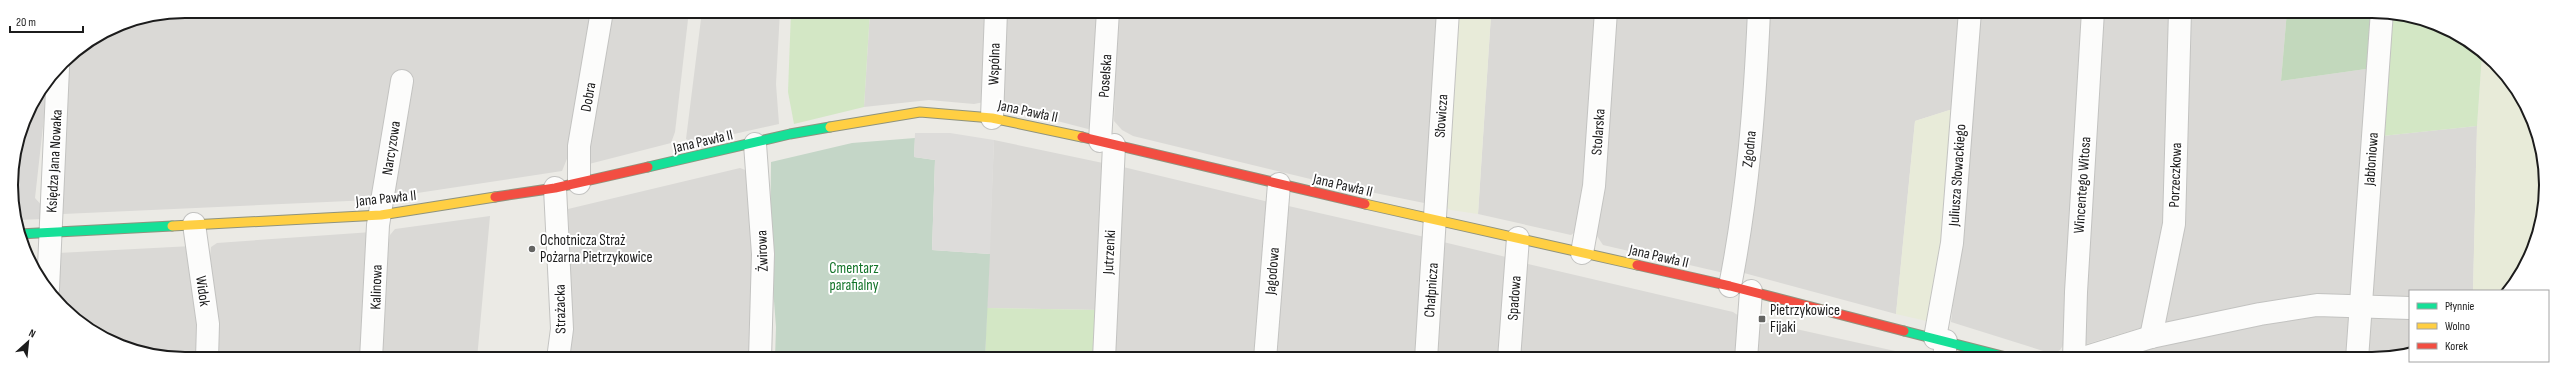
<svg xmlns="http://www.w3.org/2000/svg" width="2557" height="370" font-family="'Sofia Sans Condensed',sans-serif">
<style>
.residential{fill:#dad9d6}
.religious{fill:#d9d8d6}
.farmland{fill:#e8ebd9}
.grass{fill:#d3e7c5}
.forest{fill:#c2d8bc}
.cemetery{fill:#c4d6c7}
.parking{fill:#dddcda}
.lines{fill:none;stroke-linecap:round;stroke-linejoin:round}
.street-casing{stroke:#c3c3c1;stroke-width:24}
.fast-casing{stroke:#8f937e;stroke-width:11}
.slow-casing{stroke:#8f937e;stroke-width:11}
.jam-casing{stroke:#8f937e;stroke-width:11}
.street{stroke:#fcfcfb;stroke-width:22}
.fast{stroke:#16e098;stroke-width:9}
.slow{stroke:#ffcf43;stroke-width:9}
.jam{stroke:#f24e42;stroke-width:9}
.poi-dot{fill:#646462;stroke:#fff;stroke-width:1.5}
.labels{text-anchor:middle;stroke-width:4;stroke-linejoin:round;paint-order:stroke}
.street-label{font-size:15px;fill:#1c1c1c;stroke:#fff}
.poi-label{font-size:15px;fill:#1c1c1c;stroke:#fff;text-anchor:start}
.park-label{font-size:15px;fill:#127328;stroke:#fff}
.rim{fill:none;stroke:#1c1c1c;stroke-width:2}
</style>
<rect width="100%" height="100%" fill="#ebeae5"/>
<g class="residential">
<polygon points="185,11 594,11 573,144 562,171 371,200 63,214 59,207 68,58 119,24"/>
<polygon points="610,11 689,11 675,132 671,143 589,164 587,155"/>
<polygon points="702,11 780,11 776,84 779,124 694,143 686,139"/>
<polygon points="870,11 990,11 984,102 974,104 929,100 864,107"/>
<polygon points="1004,11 1099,11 1095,126 1088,129 1004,107 1000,100"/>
<polygon points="1118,11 1442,11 1429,204 1331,184 1133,136 1122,130 1114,121"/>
<polygon points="1453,11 1595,11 1592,135 1579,229 1571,235 1478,214 1491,15 1453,15"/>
<polygon points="1611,11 1748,11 1738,193 1724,273 1603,245 1595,233"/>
<polygon points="1763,11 1961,11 1956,108 1915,121 1896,314 1744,273 1750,228"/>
<polygon points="1974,11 2089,11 2068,338 2060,350 2053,354 1951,322 1959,246"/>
<polygon points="2100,11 2175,11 2168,225 2146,326 2080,346"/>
<polygon points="2185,11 2287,11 2281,81 2373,68 2353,297 2251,307 2160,324"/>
<polygon points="2477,126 2473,291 2410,291 2410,298 2376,298 2369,292 2382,136"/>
<polygon points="994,140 1103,163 1101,310 987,308"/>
<polygon points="1119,166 1273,203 1260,359 1110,359"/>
<polygon points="740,168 748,171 753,247 754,359 563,359 569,232 568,209"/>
<polygon points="1284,205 1429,238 1420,359 1271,359"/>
<polygon points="490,216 477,359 374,359 388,246 390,235 395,229"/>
<polygon points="372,232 365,359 212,359 214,327 210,257 211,247 217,243"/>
<polygon points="1439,241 1506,257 1503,359 1431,359"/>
<polygon points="192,246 201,359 173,359 108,341 57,302 58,253"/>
<polygon points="1528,264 1733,312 1739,316 1739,359 1514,359 1522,265"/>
<polygon points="2315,311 2352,312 2351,359 2098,359"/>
<polygon points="2410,313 2410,352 2384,359 2363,359 2367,314"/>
<polygon points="1755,320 1931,359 1753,359"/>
</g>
<polygon class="religious" points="48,81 35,198 44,208 43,219 17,220 11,174 29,108"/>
<g class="farmland">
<polygon points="1453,15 1491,15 1478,214 1451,210 1441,205"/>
<polygon points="2482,54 2503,70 2537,129 2546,197 2533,252 2506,291 2473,291 2477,126"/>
<polygon points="1956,108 1946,244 1931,322 1896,314 1915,121"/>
</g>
<g class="grass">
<polygon points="791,11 870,11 864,107 794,124 788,92"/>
<polygon points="2391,13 2449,29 2482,54 2477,126 2382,136"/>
<polygon points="987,308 1101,310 1098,359 985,359"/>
</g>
<polygon class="forest" points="2287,11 2376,11 2373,68 2281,81"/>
<polygon class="cemetery" points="915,138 914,157 935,160 932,250 990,254 985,359 775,359 776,327 770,249 771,162 852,143"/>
<polygon class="parking" points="915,133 950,133 994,140 990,254 932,250 935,160 914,157"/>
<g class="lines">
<g class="street-casing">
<g id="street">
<polyline points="992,118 996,11"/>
<polyline points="1100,141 1108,11"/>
<polyline points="755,144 763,254 760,359"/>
<polyline points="579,183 579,146 602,11"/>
<polyline points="555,188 562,329 558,359"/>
<polyline points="194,224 208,324 207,359"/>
<polyline points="1582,253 1594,186 1606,11"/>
<path d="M1730 286C1748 195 1755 103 1759 11"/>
<polyline points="48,289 58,68"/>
<polyline points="2151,337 2174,224 2180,11"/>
<polyline points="1935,338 1952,243 1970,11"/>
<polyline points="371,359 378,225 402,81"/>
<polyline points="1104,359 1114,145"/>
<polyline points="1265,359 1279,184"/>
<polyline points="1426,359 1448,11"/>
<polyline points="1509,359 1518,238"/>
<polyline points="1746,359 1751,291"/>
<polyline points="1944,359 1946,341"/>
<polyline points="2074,359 2076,292 2093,11"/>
<polyline points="2080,359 2151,337 2260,314 2317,305 2410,308"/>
<polyline points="2357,359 2382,11"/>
</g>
</g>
<g class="fast-casing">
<g id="fast">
<polyline points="648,167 790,134 830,127"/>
<polyline points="19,234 172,226"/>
<polyline points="1904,331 2014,359"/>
</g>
</g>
<g class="slow-casing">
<g id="slow">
<polyline points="830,127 920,112 992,118 1082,137"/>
<polyline points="1365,204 1637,265"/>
<polyline points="172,226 381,215 495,197"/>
</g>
</g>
<g class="jam-casing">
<g id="jam">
<polyline points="1082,137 1365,204"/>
<polyline points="495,197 555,188 648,167"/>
<polyline points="1637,265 1730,286 1904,331"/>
</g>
</g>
<use href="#street" class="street"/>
<use href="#fast" class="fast"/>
<use href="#slow" class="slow"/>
<use href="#jam" class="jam"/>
</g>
<g class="poi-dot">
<circle cx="532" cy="249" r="4"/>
<rect x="1758" y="315" width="8" height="8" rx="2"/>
</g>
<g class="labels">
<g class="street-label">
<text transform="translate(994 64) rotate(-88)" y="5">Wspólna</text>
<text transform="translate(1105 76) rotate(-86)" y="5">Poselska</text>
<text transform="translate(588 97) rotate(-80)" y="5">Dobra</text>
<text transform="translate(1028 111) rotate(12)" y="5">Jana Pawła II</text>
<text transform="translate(1441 116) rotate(-86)" y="5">Słowicza</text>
<text transform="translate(1598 132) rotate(-86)" y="5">Stolarska</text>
<text transform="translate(703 141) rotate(-13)" y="5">Jana Pawła II</text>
<text transform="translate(391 148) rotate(-81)" y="5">Narcyzowa</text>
<text transform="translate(1749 149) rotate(-84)" y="5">Zgodna</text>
<text transform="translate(2371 159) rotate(-86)" y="5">Jabłoniowa</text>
<text transform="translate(54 161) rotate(-87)" y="5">Księdza Jana Nowaka</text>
<text transform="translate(1957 175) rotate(-86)" y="5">Juliusza Słowackiego</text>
<text transform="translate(2175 175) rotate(-88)" y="5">Porzeczkowa</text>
<text transform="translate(1343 185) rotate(13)" y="5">Jana Pawła II</text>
<text transform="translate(2082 185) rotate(-86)" y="5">Wincentego Witosa</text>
<text transform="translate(386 198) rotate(-6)" y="5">Jana Pawła II</text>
<text transform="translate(762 251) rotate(-92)" y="5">Żwirowa</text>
<text transform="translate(1109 252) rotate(-87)" y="5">Jutrzenki</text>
<text transform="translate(1659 256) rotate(13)" y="5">Jana Pawła II</text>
<text transform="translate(1272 271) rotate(-85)" y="5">Jagodowa</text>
<text transform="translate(376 287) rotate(-88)" y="5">Kalinowa</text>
<text transform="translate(1431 290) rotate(-86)" y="5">Chałpnicza</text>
<text transform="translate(203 291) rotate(82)" y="5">Widok</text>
<text transform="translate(1514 298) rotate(-86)" y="5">Spadowa</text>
<text transform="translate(560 309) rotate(-91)" y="5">Strażacka</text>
</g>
<g class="poi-label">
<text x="540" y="245">Ochotnicza Straż<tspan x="540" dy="17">Pożarna Pietrzykowice</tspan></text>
<text x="1770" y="315">Pietrzykowice<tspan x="1770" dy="17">Fijaki</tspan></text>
</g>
<g class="park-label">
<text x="854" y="273">Cmentarz<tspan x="854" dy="17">parafialny</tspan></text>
</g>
</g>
<path d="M0 0H2557V370H0ZM185 18H2372A167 167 0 0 1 2539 185V185A167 167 0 0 1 2372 352H185A167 167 0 0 1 18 185V185A167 167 0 0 1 185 18Z" fill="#fff" fill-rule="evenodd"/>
<path class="rim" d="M185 18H2372A167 167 0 0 1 2539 185V185A167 167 0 0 1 2372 352H185A167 167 0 0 1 18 185V185A167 167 0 0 1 185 18Z"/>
<rect x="2409" y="290" width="140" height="72" fill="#ffffff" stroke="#a4a4a4"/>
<rect x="2417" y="303" width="20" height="6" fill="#16e098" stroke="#a4a4a4"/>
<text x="2445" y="310" font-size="12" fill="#1c1c1c">Płynnie</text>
<rect x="2417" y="323" width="20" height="6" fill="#ffcf43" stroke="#a4a4a4"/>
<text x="2445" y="330" font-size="12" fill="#1c1c1c">Wolno</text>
<rect x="2417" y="343" width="20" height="6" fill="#f24e42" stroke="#a4a4a4"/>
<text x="2445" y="350" font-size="12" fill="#1c1c1c">Korek</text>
<g transform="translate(28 342) rotate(27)" stroke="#ffffff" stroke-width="3" paint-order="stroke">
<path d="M0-3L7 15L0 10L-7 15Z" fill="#1c1c1c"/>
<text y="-6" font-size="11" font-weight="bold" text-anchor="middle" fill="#1c1c1c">N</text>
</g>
<path d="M10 26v6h73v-6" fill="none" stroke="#1c1c1c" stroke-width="2"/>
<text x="16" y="26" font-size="12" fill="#1c1c1c" stroke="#ffffff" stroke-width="3" paint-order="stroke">20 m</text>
</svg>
